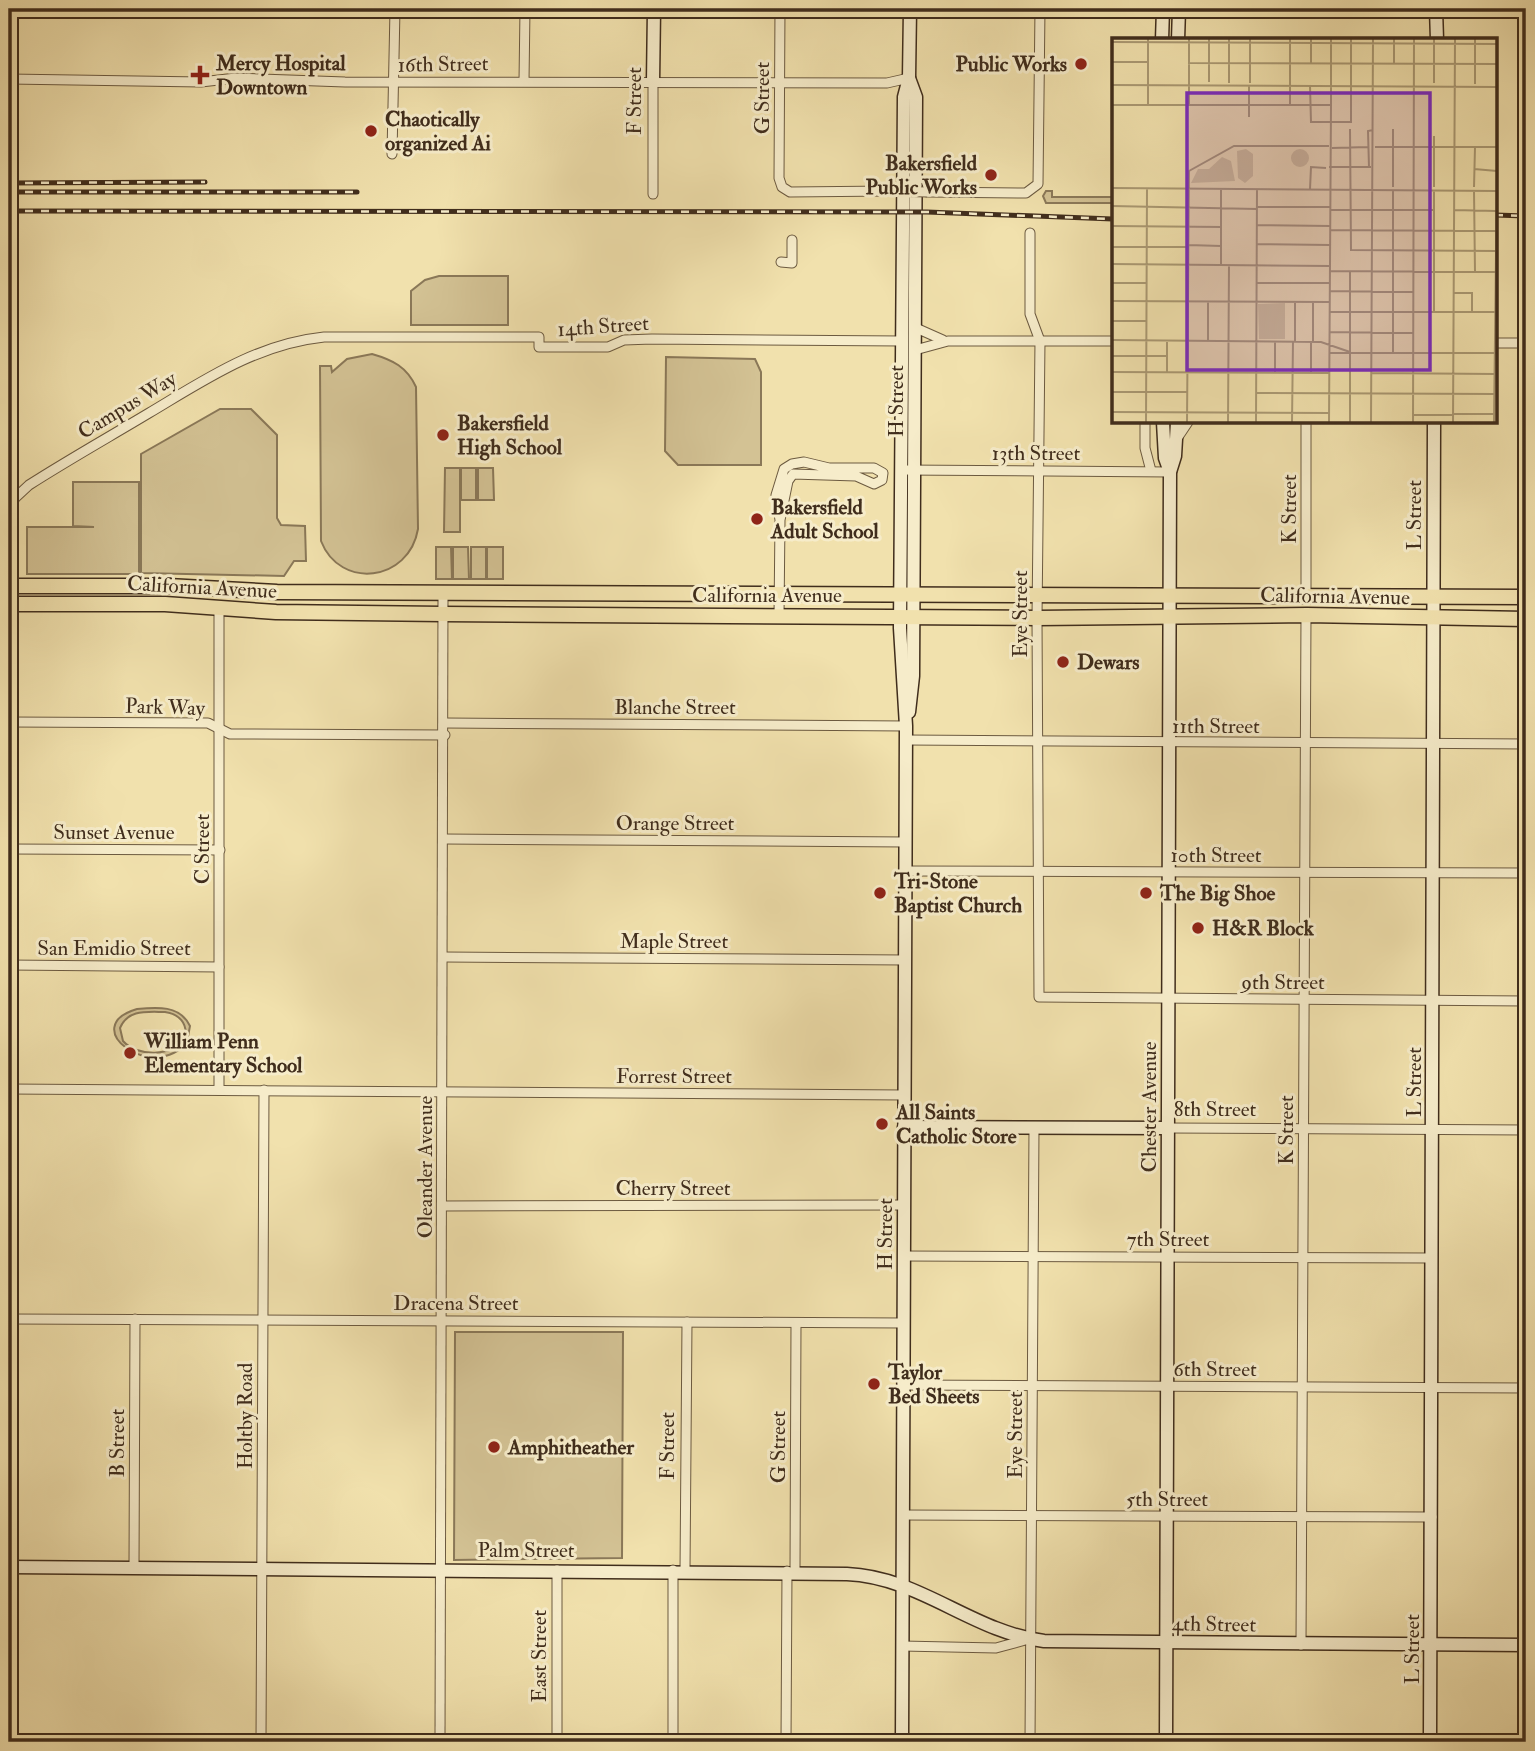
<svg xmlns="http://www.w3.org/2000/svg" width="1535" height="1751" font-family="'IM FELL Double Pica',serif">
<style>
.green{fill:#d3c294;stroke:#8a7858;stroke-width:2;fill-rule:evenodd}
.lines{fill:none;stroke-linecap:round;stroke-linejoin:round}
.street-casing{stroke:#6c5a40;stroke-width:11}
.secondary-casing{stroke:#402d1c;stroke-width:15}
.primary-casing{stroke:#402d1c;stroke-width:17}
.street{stroke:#f6ecca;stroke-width:9}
.secondary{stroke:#f6ecca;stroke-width:12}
.primary{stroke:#f1e1ad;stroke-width:14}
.rail-casing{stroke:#402d1c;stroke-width:5}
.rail{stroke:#f6ecca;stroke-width:2.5;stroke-dasharray:8;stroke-linecap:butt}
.street-bridge-casing{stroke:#6c5a40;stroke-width:11;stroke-linecap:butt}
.street-bridge{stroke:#f6ecca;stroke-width:9}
.poi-dot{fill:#8f2418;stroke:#f6ecca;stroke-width:2.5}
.labels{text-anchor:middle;stroke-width:6;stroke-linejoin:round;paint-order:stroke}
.poi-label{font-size:21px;font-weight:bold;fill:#402d1c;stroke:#f6ecca;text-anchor:start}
.street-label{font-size:21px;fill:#402d1c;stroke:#f6ecca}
.inset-road{fill:none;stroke:#aa9973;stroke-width:2}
.view{fill:#7b2cbf;fill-opacity:0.15;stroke:#7b2cbf;stroke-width:3.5}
.inset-edge{fill:none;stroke:#402d1c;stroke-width:3.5}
</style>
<rect width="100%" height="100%" fill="#f1e1ad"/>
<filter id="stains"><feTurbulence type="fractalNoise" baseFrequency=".00286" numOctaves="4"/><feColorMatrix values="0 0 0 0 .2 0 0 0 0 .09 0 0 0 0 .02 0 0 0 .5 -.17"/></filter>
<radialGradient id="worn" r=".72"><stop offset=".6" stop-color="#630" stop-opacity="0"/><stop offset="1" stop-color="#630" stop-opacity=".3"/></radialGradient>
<g class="green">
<polygon points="1046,191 1052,191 1052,197 1113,197 1113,203 1046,203 1043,196"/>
<polygon points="439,276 508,276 508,325 411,325 411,291 425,280"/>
<path d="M372 354C393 360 407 367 416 387L418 529C409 582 340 590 321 541L320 366H331L332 372 347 359Z"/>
<polygon points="666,357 755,359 761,372 761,465 678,465 665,451"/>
<polygon points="220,409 251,409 277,435 277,518 281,525 305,526 306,561 294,561 284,576 141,573 141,454"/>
<polygon points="445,468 460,468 460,532 444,532"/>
<rect x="461" y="468" width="15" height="32"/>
<polygon points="478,468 493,468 494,500 478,500"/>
<polygon points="73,482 139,482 139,574 27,574 27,527 94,527 73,526"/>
<polygon points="436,547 451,547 452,579 436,579"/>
<polygon points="453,547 468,547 469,579 453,579"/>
<rect x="471" y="547" width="15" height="32"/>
<rect x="487" y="547" width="16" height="32"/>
<path d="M137 1009C157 1007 180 1005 190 1026L187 1042C153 1084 76 1027 137 1009ZM165 1012C179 1014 188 1023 185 1038 173 1057 137 1057 123 1041L120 1028C128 1009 147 1012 165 1012Z"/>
<polygon points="455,1332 623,1332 622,1558 454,1560"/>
</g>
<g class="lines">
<g class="street-casing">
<g id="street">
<polyline points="11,9 11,79"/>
<polyline points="780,9 779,178 782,187 790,192 889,191"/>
<polyline points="9,79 201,82 236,78 345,82 887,83 909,78"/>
<polyline points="524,81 525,9"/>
<polyline points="392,154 395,9"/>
<polyline points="927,192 1026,193 1038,184 1040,9"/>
<polyline points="653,194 653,82"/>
<polyline points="1030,233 1030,314 1040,341 1037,618 1039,997 1526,1001"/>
<polyline points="781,262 792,263 792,240"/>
<polyline points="916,328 943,340"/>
<polyline points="1495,343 1526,343"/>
<polyline points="915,350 948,341 1113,341"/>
<polyline points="1145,422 1145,448 1151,471"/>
<polyline points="1178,437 1188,422"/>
<polyline points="902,470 1170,472"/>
<path d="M9 511 15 498 29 485C68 460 109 437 149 413 206 379 257 344 324 337H539V347H608L624 340 652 339 902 341"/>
<polyline points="1306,597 1306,422"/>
<polyline points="779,616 780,520 776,495 784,469 792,464 804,462 829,468 874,468 883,473 882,480 874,484 856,476 793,474 788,481 780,520"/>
<polyline points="9,722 208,723 230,734 445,735"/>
<polyline points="445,723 906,726"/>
<polyline points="906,740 1526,744"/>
<polyline points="444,839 906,842"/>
<polyline points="9,849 220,850"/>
<polyline points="905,871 1526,873"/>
<polyline points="444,957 905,960"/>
<polyline points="9,965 219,967"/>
<polyline points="9,1089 904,1095"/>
<polyline points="219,1090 219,609"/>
<polyline points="1168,1128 1526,1130"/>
<polyline points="442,1206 904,1205"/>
<polyline points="904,1256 1432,1258"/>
<polyline points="9,1319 903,1323"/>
<polyline points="903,1385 1526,1388"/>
<polyline points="903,1515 1432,1517"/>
<polyline points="134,1568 135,1319"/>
<polyline points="557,1570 557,1742"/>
<polyline points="685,1571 687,1322"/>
<polyline points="795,1571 796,1323"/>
<polyline points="1301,1645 1306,615"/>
<polyline points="902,1646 996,1648 1029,1639"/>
<polyline points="261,1742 264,1090"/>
<polyline points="440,1742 443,593"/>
<polyline points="673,1742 673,1570"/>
<polyline points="786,1742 787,1571"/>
<polyline points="1030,1742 1034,1128"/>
</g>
</g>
<g class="secondary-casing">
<g id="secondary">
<polyline points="1436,9 1437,40"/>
<polyline points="1162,40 1163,9"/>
<polyline points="1178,40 1179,9"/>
<polyline points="909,78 916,97 913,676 909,712"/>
<polyline points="653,82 654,9"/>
<polyline points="1163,422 1165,458 1170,472"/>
<polyline points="904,1127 1168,1128"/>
<path d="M9 1567 847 1574C920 1577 972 1632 1044 1641L1526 1645"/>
<polyline points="902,1742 906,726 900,628 904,97 909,78 910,9"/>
<polyline points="1166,1742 1170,472 1175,456 1177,422"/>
<polyline points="1430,1742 1434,422"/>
</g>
</g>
<g class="primary-casing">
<g id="primary">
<polyline points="9,586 168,586 277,592 1526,597"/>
<polyline points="9,604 165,604 276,612 443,614 1037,618 1307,615 1526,619"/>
</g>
</g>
<use href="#street" class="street"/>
<use href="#secondary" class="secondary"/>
<use href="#primary" class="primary"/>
<g class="rail-casing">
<g id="rail">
<polyline points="9,183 205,182"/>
<polyline points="9,192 357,192"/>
<polyline points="9,211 927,212 1113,219"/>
<polyline points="1495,215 1526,216"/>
</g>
</g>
<use href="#rail" class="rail"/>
<g class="street-bridge-casing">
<polyline id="street-bridge" points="889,191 927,192"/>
</g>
<use href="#street-bridge" class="street-bridge"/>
</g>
<g class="poi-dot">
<circle cx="1081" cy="64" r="7"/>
<path d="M196.5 64.5h7v7h7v7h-7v7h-7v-7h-7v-7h7z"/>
<circle cx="371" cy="131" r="7"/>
<circle cx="991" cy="175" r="7"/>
<circle cx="443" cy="435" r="7"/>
<circle cx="757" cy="519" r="7"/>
<circle cx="1063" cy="662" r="7"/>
<circle cx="880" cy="893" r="7"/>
<circle cx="1146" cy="893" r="7"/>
<circle cx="1198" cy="928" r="7"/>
<circle cx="130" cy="1053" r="7"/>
<circle cx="882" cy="1124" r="7"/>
<circle cx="874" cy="1384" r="7"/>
<circle cx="494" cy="1447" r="7"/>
</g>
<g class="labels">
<g class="poi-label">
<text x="216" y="70">Mercy Hospital<tspan x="216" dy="24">Downtown</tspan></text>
<text x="1067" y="71" text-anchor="end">Public Works</text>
<text x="385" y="126">Chaotically<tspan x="385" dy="24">organized Ai</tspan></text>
<text x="977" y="170" text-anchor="end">Bakersfield<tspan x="977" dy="24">Public Works</tspan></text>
<text x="457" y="430">Bakersfield<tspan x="457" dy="24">High School</tspan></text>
<text x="771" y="514">Bakersfield<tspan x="771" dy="24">Adult School</tspan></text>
<text x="1077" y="669">Dewars</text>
<text x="894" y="888">Tri-Stone<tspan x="894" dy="24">Baptist Church</tspan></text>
<text x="1160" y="900">The Big Shoe</text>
<text x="1212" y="935">H&amp;R Block</text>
<text x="144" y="1048">William Penn<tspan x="144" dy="24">Elementary School</tspan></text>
<text x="896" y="1119">All Saints<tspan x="896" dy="24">Catholic Store</tspan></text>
<text x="888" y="1379">Taylor<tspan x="888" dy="24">Bed Sheets</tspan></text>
<text x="508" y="1454">Amphitheather</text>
</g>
<g class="street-label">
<text transform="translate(443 64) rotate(-1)" y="7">16th Street</text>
<text transform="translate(762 98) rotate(-90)" y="7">G Street</text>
<text transform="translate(634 101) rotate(-90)" y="7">F Street</text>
<text transform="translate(603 326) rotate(-4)" y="7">14th Street</text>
<text transform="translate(896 401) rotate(-90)" y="7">H Street</text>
<text transform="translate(127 405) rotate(-31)" y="7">Campus Way</text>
<text x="1036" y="460">13th Street</text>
<text transform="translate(1289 509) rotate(-90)" y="7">K Street</text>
<text transform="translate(1414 515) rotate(-90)" y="7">L Street</text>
<text transform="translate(202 587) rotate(3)" y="7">California Avenue</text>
<text x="767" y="602">California Avenue</text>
<text transform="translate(1335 596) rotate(1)" y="7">California Avenue</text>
<text transform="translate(1020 614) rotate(-90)" y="7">Eye Street</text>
<text transform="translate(165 707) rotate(2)" y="7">Park Way</text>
<text x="675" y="714">Blanche Street</text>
<text x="1216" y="733">11th Street</text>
<text x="675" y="830">Orange Street</text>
<text x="114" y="839">Sunset Avenue</text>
<text transform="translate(202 849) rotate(-90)" y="7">C Street</text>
<text x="1216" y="862">10th Street</text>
<text x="674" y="948">Maple Street</text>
<text x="114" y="955">San Emidio Street</text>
<text x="1283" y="989">9th Street</text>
<text x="674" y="1083">Forrest Street</text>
<text transform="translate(1414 1082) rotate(-90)" y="7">L Street</text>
<text transform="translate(1149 1107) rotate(-90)" y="7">Chester Avenue</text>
<text x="1215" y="1116">8th Street</text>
<text transform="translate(1286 1130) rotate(-90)" y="7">K Street</text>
<text transform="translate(425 1167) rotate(-90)" y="7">Oleander Avenue</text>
<text x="673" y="1195">Cherry Street</text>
<text transform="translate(885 1234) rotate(-90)" y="7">H Street</text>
<text x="1168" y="1246">7th Street</text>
<text x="456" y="1310">Dracena Street</text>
<text x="1215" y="1376">6th Street</text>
<text transform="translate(245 1416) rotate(-90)" y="7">Holtby Road</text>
<text transform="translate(1015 1435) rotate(-90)" y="7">Eye Street</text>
<text transform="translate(117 1443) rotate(-90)" y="7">B Street</text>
<text transform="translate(667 1446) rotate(-90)" y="7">F Street</text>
<text transform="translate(778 1447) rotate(-90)" y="7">G Street</text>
<text x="1167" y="1506">5th Street</text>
<text x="526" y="1557">Palm Street</text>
<text transform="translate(1214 1624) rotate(1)" y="7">4th Street</text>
<text transform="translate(1412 1649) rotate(-90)" y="7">L Street</text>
<text transform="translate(539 1656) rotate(-90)" y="7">East Street</text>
</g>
</g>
<g transform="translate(1112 38)">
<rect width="385" height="385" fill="#f1e1ad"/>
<path d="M134 111 141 116V138L133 145 126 140 125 113ZM179 120a9 9 0 1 1 18 0a9 9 0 1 1-18 0ZM110 119 119 123 123 143 79 145 86 131H97ZM173 265V301H147L146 266Z" fill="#d3c294"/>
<path class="inset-road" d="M219 1V67M282 1V25M0 4 385 6M0 24H36M76 25 385 26M199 25V1M97 44V1M117 45V1M138 45V1M322 45V1M363 46V1M0 47 385 49M198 48 199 84H239V1M0 67H219M36 67V1M77 67V1M178 68V1M137 79V48M238 91 239 212 385 213M263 109H385M220 110 256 109M217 129H259M257 129 256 93 261 92M362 131 385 133M281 149V91M322 149V98M362 149 363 109M0 150 385 153M198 151 199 129 214 130M322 153V274M362 153 363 234M0 168 145 171M145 169H218M218 172H322M342 172 384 173M145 187 218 188M0 188 110 189M218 192 384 193M145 206 218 207M76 207 109 208M0 209H76M0 226 218 228M109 227V151M218 233 384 234M0 245H35M145 245H218M218 253 301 254M342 255H360V274M0 263 218 264M218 274H384M0 283H35M218 294 301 295M0 302 209 304 238 314M96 303V263M163 303V334M183 303V264M201 303V264M217 315H384M281 315V152M0 318H55M0 334 217 335M55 334V302M199 335V303M259 335 383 336M0 354H75M144 355 383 356M0 374 217 375M341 376H382M301 377H341M34 384 35 151M75 384 77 133 122 108H217M116 384 117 227M144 384 145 151M180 384 181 303M217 384 219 67M238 384V233M259 384 261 1M301 384 302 1M341 384 343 1M382 384 385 132"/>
<path class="view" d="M75 55H318V332H75Z"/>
<rect width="385" height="385" class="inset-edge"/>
</g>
<rect width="1535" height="1751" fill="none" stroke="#f1e1ad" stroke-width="35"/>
<rect x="10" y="10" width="1514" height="1730" fill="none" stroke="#402d1c" stroke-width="3.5"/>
<rect x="18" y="18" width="1500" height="1716" fill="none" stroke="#402d1c" stroke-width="2"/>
<rect width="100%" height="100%" filter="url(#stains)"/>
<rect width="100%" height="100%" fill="url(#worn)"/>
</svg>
